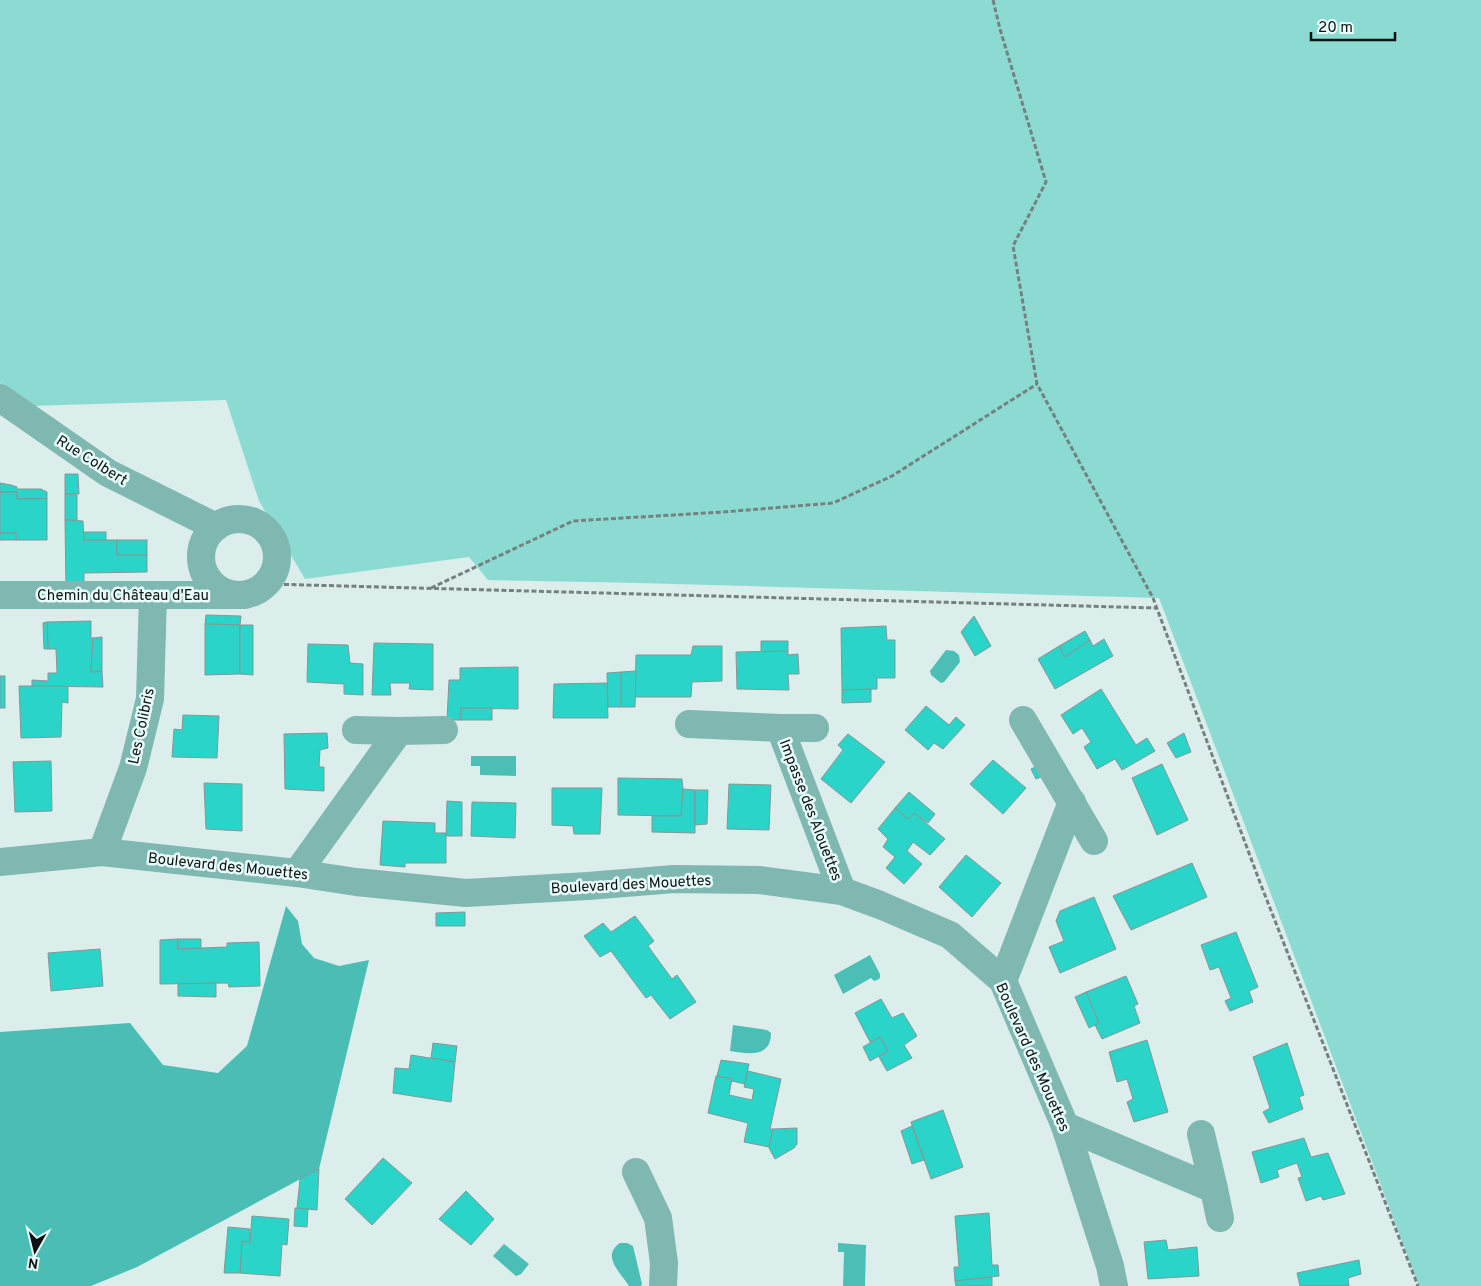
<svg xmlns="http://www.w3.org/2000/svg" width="1481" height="1286" font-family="Overpass,sans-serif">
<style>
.green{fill:#8cdbd3}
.forest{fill:#4abeb4}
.water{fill:#4bbeb5}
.building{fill:#2bd4c8;stroke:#859795}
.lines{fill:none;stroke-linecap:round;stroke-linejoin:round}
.path{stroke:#758180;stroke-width:3;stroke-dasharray:5 2.5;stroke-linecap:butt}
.minor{stroke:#7fb7b1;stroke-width:28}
.labels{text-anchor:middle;stroke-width:5;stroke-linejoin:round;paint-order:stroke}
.street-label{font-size:15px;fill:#0c1212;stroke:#e8fcf9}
</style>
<rect width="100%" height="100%" fill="#dbeeec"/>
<polygon class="green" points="0,0 1481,0 1481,1286 1419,1286 1159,598 639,583 488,580 469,557 305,579 259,501 226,400 29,406 0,383"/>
<polygon class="forest" points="286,906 298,921 302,944 314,958 339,966 369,960 319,1169 137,1267 91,1286 0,1286 0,1032 130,1023 163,1065 218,1073 247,1046"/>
<g class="water">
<polygon points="946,650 954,651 959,655 960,662 944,682 941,683 931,675 930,671"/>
<polygon points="471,756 516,756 516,776 480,775 480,766 471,766"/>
<polygon points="870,955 880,974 880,978 877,980 874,981 871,978 843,994 834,975"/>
<path d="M733 1025 767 1030 771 1033C771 1058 748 1054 730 1051Z"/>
<path d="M620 1243H627L633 1246 642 1284 641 1286H629C620 1272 601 1256 620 1243Z"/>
<polygon points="838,1243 866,1245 865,1286 843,1286 844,1252 838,1252"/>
<polygon points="504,1244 529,1264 521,1274 516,1276 493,1256"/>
</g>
<g class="building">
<polygon points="65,474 78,474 79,494 65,494"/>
<polygon points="0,483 11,485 17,487 17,489 41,489 47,492 47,499 17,499 17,492 0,492"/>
<polygon points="0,492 17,492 17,499 47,499 47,540 16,540 16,533 0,533"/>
<polygon points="65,494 77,495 77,520 65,520"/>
<polygon points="65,520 83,521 84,540 117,540 117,555 147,555 147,572 84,573 84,589 66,589"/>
<rect x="84" y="532" width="22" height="8"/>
<rect x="0" y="533" width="16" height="7"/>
<rect x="117" y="540" width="30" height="15"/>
<polygon points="206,615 241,616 240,625 205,624"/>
<polygon points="974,616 991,646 975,656 961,632"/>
<polygon points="91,621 91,638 93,638 91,672 102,671 103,687 32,686 32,680 48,681 48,673 57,673 56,649 48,649 47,622"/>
<polygon points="47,622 48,649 44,649 43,623"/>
<polygon points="205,624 240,625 240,674 205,675"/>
<polygon points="240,625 253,625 253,675 240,674"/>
<polygon points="886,626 887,640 895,640 895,678 877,678 877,689 842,690 841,628"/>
<polygon points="1085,631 1090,640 1065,657 1059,646"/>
<polygon points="102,637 102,671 91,672 93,638"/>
<polygon points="1104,639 1113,656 1055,689 1038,659 1059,646 1065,657 1090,640 1093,646"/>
<polygon points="761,641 788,641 788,651 761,652"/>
<polygon points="374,643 433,644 433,690 409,689 410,683 390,683 391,695 372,695"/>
<polygon points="308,644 348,645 350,663 363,664 363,695 344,694 344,684 307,682"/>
<polygon points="693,646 722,646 722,681 692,682 691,697 635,697 636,655 691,655"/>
<polygon points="788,651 788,655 798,654 799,674 788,674 789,690 737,689 736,652"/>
<polygon points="518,667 518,709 461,708 461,720 447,720 449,680 460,680 460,668"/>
<polygon points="636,671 635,707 621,707 621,672"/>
<polygon points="621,672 621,707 608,707 607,673"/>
<rect x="0" y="676" width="5" height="32"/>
<polygon points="607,683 608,718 553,718 554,684"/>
<polygon points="19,686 68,686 68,703 62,702 61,737 21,738"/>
<polygon points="871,689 871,702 842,703 842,690"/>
<polygon points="1101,689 1136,745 1147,738 1155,751 1122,770 1115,759 1097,769 1084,747 1091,742 1082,728 1073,734 1061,715"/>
<polygon points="926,706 949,725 956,717 965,725 943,749 934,743 928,750 905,730"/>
<rect x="461" y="708" width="31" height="12"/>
<polygon points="183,715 219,716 217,758 172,757 174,729 182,730"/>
<polygon points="327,733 328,748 320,750 319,767 324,767 324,791 285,789 284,734"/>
<polygon points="1184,733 1191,752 1176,758 1167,743"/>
<polygon points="848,734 885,762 851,803 821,779 843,750 838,745"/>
<polygon points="993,760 1026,788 1003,814 970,784"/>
<polygon points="51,761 52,811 15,812 13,762"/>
<polygon points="1162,764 1188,820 1157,835 1132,778"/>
<polygon points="1037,766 1043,776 1036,779 1031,769"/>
<polygon points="618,778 682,779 683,789 681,816 618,815"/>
<polygon points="204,783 242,784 242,831 206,829"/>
<polygon points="729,784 771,785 769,830 727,829"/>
<polygon points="552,788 602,788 600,834 574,834 573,826 552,825"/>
<polygon points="683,789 695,790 695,833 652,832 652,816 681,816"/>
<polygon points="695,790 708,790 707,824 695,825"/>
<polygon points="909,792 935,814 928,823 914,813 908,819 895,808"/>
<polygon points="447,801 462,802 462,836 446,836"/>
<polygon points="472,802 516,803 515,838 471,836"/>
<polygon points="895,808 908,819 914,813 945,839 930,855 913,842 907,851 922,864 904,884 886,868 895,857 883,847 888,839 878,829"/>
<polygon points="383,821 435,823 435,833 446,833 446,863 405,863 405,867 380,865"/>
<polygon points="966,855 1001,883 972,917 939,887"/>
<polygon points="1192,863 1207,897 1131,930 1113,896"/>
<polygon points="1094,897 1116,949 1060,973 1049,947 1064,941 1056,921 1060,911"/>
<polygon points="465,912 465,926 436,926 436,913"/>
<polygon points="635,916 654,941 648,946 672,979 677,975 696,1002 670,1019 651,995 646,998 611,951 600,957 584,936 603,923 611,932"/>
<polygon points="1236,932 1258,987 1249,991 1253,1002 1230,1011 1225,1001 1231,998 1219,967 1210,970 1201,945"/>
<polygon points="178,939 178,949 227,947 227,943 259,942 260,986 229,987 228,983 160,984 160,940"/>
<polygon points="178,939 201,939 201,948 178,949"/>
<polygon points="100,949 103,986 51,991 48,953"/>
<polygon points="1126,976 1138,1004 1134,1006 1140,1023 1102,1039 1095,1025 1099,1023 1086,992"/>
<polygon points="216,983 216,997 178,996 178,984"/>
<polygon points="1086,992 1099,1023 1089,1028 1075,997"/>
<polygon points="881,999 892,1018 903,1013 917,1036 904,1045 912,1058 887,1071 879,1057 888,1051 880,1037 870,1042 855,1013"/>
<polygon points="880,1037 888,1051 870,1061 863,1047"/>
<polygon points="1147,1040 1168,1112 1134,1122 1127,1102 1133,1099 1127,1079 1117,1082 1109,1052"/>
<polygon points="433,1043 457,1046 455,1062 431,1058"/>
<polygon points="1287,1043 1304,1095 1299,1097 1303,1109 1269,1123 1263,1112 1270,1108 1253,1057"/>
<polygon points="411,1055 455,1062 451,1102 393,1093 395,1068 409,1069"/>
<polygon points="721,1060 749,1064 745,1084 732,1081 732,1079 717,1076"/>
<polygon points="748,1071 781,1079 770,1129 773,1129 769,1147 744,1142 748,1123 708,1113 716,1076 732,1079 729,1095 752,1100 754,1089 744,1087"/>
<polygon points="943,1110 963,1167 931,1179 911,1122"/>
<polygon points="912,1126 924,1160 912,1164 901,1131"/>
<polygon points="797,1128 797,1144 794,1148 775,1159 769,1148 773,1129"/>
<polygon points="1304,1138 1311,1157 1328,1153 1345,1194 1323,1200 1321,1196 1306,1201 1298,1178 1302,1177 1297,1163 1277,1170 1279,1177 1261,1183 1252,1152"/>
<polygon points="383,1158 412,1183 372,1225 345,1199"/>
<polygon points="319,1169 317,1210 297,1208 300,1179"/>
<polygon points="466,1191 494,1219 471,1245 439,1219"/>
<polygon points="295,1208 308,1209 307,1227 294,1226"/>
<polygon points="989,1213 992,1265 998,1265 999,1276 955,1281 954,1267 959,1267 955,1216"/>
<polygon points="252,1216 289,1219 287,1245 282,1244 280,1276 240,1273 242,1241 250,1242"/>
<polygon points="228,1227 250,1229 250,1242 242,1241 240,1273 224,1273"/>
<polygon points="1166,1240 1168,1250 1197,1247 1199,1276 1148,1279 1144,1242"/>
<polygon points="1359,1260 1361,1274 1348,1278 1349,1286 1300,1286 1297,1273"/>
<polygon points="992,1277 992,1286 956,1286 955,1281"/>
</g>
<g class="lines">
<g class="path">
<polyline points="993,0 1000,29 1046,182 1013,246 1037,384 1153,598 1261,885 1418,1286"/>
<polyline points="269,584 1157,608"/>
<polyline points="431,588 573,521 723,512 833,503 892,476 1037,384"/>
</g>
<g class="minor">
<polyline points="0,398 108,473 216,527"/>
<circle cx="239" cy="557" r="38"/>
<polyline points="0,595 245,595"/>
<polyline points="1023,720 1094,841"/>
<polyline points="689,724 780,728 842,891"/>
<polyline points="780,728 815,728"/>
<polyline points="356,730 399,731"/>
<polyline points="102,852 133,768 150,699 153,595"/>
<polyline points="0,862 102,852 297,873 356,882 466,893 588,886 674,879 759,880 842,891 880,905 950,935 1003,981 1065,1126 1110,1266 1114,1286"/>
<polyline points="297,873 399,731 444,730"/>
<polyline points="1003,981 1072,802"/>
<polyline points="1065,1126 1214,1189 1220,1218"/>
<polyline points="1201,1134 1214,1189"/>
<polyline points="636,1172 658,1218 664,1263 663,1286"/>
</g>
</g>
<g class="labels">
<g class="street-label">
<text transform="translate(92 460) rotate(32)" y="5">Rue Colbert</text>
<text x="123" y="600">Chemin du Château d'Eau</text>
<text transform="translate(141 726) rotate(-78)" y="5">Les Colibris</text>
<text transform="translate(811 810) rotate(69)" y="5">Impasse des Alouettes</text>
<text transform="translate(228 866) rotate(6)" y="5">Boulevard des Mouettes</text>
<text transform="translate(631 884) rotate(-3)" y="5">Boulevard des Mouettes</text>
<text transform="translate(1033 1057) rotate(66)" y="5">Boulevard des Mouettes</text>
</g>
</g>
<g transform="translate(35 1251) rotate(188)" stroke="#e8fcf9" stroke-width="4" paint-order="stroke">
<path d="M0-4L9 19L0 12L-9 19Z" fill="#0c1212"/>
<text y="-8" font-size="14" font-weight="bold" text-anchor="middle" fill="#0c1212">N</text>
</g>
<path d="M1311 32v8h84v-8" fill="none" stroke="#0c1212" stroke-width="2.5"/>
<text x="1318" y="32" font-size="15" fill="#0c1212" stroke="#e8fcf9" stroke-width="4" paint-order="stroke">20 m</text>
</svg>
